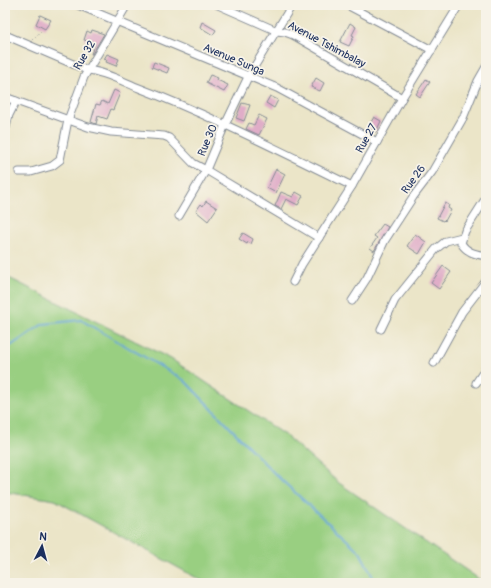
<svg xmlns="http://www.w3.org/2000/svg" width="491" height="588" font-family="Pangolin,sans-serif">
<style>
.green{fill:#99cf81;stroke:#5a7f70}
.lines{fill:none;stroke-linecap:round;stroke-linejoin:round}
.stream{stroke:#65a5d8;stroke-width:2}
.building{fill:#e0adc8}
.minor-casing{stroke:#838a93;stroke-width:9}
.path{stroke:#838a93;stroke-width:1;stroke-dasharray:1 3;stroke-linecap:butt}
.minor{stroke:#fff;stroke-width:7}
.labels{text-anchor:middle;stroke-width:3.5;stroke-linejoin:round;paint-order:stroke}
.street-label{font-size:11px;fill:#1b2f5e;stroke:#f7f3e8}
</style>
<rect width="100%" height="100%" fill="#f7f3e8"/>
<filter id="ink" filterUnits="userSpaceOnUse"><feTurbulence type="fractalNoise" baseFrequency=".025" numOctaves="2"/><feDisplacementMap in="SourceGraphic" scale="8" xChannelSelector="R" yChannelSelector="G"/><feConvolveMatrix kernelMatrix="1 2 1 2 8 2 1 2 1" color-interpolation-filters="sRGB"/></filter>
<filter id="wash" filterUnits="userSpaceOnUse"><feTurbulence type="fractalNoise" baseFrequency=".012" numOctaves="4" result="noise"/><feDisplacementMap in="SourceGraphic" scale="16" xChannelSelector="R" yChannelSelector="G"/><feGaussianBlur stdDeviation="0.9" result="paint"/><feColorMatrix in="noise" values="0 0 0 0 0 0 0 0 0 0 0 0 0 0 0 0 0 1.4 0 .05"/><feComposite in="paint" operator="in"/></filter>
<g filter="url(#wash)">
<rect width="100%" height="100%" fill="#ebe5c8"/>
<polygon class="green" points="5,276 171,359 286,436 339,483 485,583 206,583 55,500 5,492"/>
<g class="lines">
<polyline class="stream" points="5,354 9,347 43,324 81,320 184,380 276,475 360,552 376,583"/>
</g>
<g id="blocks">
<g class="building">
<polygon points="40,15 51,20 45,29 36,24"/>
<polygon points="202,22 216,30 213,35 200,27"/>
<polygon points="350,23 356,27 352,35 354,36 349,46 340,42"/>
<polygon points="92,30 104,34 92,54 91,54 95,43 84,40 87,31 91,33"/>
<polygon points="107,54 119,59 116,66 106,62 107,60 104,59"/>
<polygon points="154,62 169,68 167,73 152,67"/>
<polygon points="210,75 218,78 217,80 228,85 224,92 206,83"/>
<polygon points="316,78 324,83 320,91 311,87"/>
<polygon points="426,79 430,82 420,97 416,94"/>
<polygon points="114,90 120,93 113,110 111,109 107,119 98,116 96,124 91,122 96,104 100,105 102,101 108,104"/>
<polygon points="270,96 278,100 274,108 266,103"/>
<polygon points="242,103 250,105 244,121 236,118"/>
<polygon points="259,115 267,119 259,135 246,129 249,123 254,125"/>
<polygon points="374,117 381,121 376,132 368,127"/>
<polygon points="276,169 285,174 276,193 267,188"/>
<polygon points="281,192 293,197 296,192 303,196 298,205 286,199 281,209 275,206"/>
<polygon points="206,201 217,208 208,221 196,211 201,204 203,206"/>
<polygon points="445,203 449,205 448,208 451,210 445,221 444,220 443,221 437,218"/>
<polygon points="383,224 388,227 374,251 370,248 377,238 374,236"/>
<polygon points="243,233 253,239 251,244 248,242 247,244 239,239"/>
<polygon points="415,234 426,242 419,254 407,246"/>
<polygon points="443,266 451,272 439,289 431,283"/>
</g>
</g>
</g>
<g filter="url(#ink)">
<use href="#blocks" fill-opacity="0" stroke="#838a93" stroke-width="1"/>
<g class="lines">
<g class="minor-casing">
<g id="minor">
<polyline points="78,5 277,88 377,142"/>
<polyline points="218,5 277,31 285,32 293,35 402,98"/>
<polyline points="292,5 248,77 225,125 206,170 319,238"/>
<polyline points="347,5 432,50"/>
<path d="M5 35 87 70C103 71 124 82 139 88 212 116 282 152 352 186"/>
<polyline points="5,97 88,127 111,132 164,136 169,138 193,163 206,170 179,216"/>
<polyline points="5,131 9,115 16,101"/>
<polyline points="19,172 31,172 52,166 60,160 68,120 84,77 127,5"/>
<path d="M486 198 465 231 461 243C467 253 476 254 486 256"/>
<polyline points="293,282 302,264 352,186 402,98 459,5"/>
<polyline points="352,301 367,278 385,240 413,197 432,172 463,118 478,81 486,67"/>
<polyline points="381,329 395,300 436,249 446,241 462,237"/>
<polyline points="434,363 462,312 486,281"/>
<polyline points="476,383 486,368"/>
</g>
</g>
<polyline class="path" points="32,40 41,31"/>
<use href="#minor" class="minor"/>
</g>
</g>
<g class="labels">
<g class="street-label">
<text transform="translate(327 44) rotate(28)" y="4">Avenue Tshimbalay</text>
<text transform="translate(84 55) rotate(-60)" y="4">Rue 32</text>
<text transform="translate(234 59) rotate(23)" y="4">Avenue Sunga</text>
<text transform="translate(366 138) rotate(-61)" y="4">Rue 27</text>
<text transform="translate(207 140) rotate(-67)" y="4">Rue 30</text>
<text transform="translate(413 179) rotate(-54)" y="4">Rue 26</text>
</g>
</g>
<rect width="491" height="588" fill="none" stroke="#f7f3e8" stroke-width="20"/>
<g transform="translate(42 546) rotate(6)" stroke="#f7f3e8" stroke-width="3" paint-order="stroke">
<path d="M0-3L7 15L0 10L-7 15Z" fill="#1b2f5e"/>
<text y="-6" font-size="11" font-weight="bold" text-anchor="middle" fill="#1b2f5e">N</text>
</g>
</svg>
